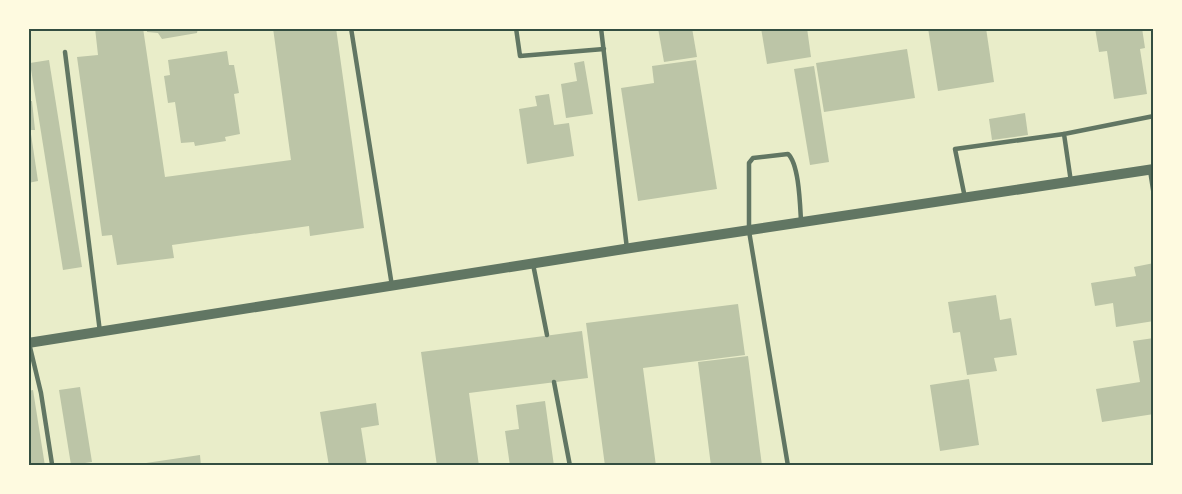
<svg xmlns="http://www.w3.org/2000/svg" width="1182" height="494" font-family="'Playfair Display',serif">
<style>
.building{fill:#bcc5a7}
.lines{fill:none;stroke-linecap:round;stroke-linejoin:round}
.service{stroke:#617663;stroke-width:4.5}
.tertiary{stroke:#617663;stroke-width:10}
.neatline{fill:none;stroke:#344e41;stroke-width:2}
</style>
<rect width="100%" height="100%" fill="#e9edc9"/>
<g class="building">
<polygon points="95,28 143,28 165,177 291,160 273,28 336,28 364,228 310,236 309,226 172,245 174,258 117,265 112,235 102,236 77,57 98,55"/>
<polygon points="147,28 198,28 197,33 162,39 158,33 147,32"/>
<polygon points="658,28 692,28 697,57 664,62"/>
<polygon points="761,28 807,28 811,57 767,64"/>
<polygon points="928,28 986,28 994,82 938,91"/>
<polygon points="1095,28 1142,28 1145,48 1140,49 1147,94 1114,99 1107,51 1099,52"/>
<polygon points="907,49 915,98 824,112 816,63"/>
<polygon points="227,51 229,65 234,65 239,93 234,94 240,134 225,137 226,141 195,146 194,142 181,143 175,102 168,103 164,76 170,75 168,60"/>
<polygon points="49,60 82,267 63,270 30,63"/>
<polygon points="696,60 717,189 638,201 621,88 654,83 652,66"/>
<polygon points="584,61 593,114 566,118 561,84 577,81 574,63"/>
<polygon points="814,66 829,162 810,165 794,69"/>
<polygon points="549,94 554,125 569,123 574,156 527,164 519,109 537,106 535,96"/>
<polygon points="28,101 32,101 35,130 28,130"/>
<polygon points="1025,113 1028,135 992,140 989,119"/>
<polygon points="31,134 38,181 28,183 28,135"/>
<polygon points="1154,263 1154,321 1116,327 1113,303 1095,306 1091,283 1136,276 1134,267"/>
<polygon points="996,295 1000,320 1011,318 1017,355 994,358 997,371 967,375 960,332 953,333 948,302"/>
<polygon points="738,304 745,355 643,368 656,466 605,466 586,323"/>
<polygon points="582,331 588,378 469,393 479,466 437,466 421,352"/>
<polygon points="1154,338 1154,414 1102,422 1096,389 1140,382 1133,341"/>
<polygon points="748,356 762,466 711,466 698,362"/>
<polygon points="969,379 979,445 940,451 930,385"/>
<polygon points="80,387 92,462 71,465 59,390"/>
<polygon points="33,390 45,466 28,466 28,391"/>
<polygon points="545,401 554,466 510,466 505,431 519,429 516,405"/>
<polygon points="376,403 379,425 361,428 367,466 329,466 320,412"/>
<polygon points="200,455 201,466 147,466 146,463"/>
</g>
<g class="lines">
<g class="service">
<polyline points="351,28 392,286"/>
<polyline points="516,28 520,56 604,49"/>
<polyline points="601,28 627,249"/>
<polyline points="65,52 100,332"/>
<polyline points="1150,170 1154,196"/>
<polyline points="1071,182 1064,134 1154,116"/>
<polyline points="965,198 955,149 1064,134"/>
<polyline points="533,264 547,335"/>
<polyline points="29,343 41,393 52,464"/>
<polyline points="554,382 570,466"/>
<path d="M788 466 749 231V163L753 158 788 154C799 164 800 204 801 221"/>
</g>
<polyline class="tertiary" points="28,343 637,247 1154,169"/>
</g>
<rect width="1182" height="494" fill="none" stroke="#fefae0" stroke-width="60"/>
<rect x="30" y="30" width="1122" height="434" class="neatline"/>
</svg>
